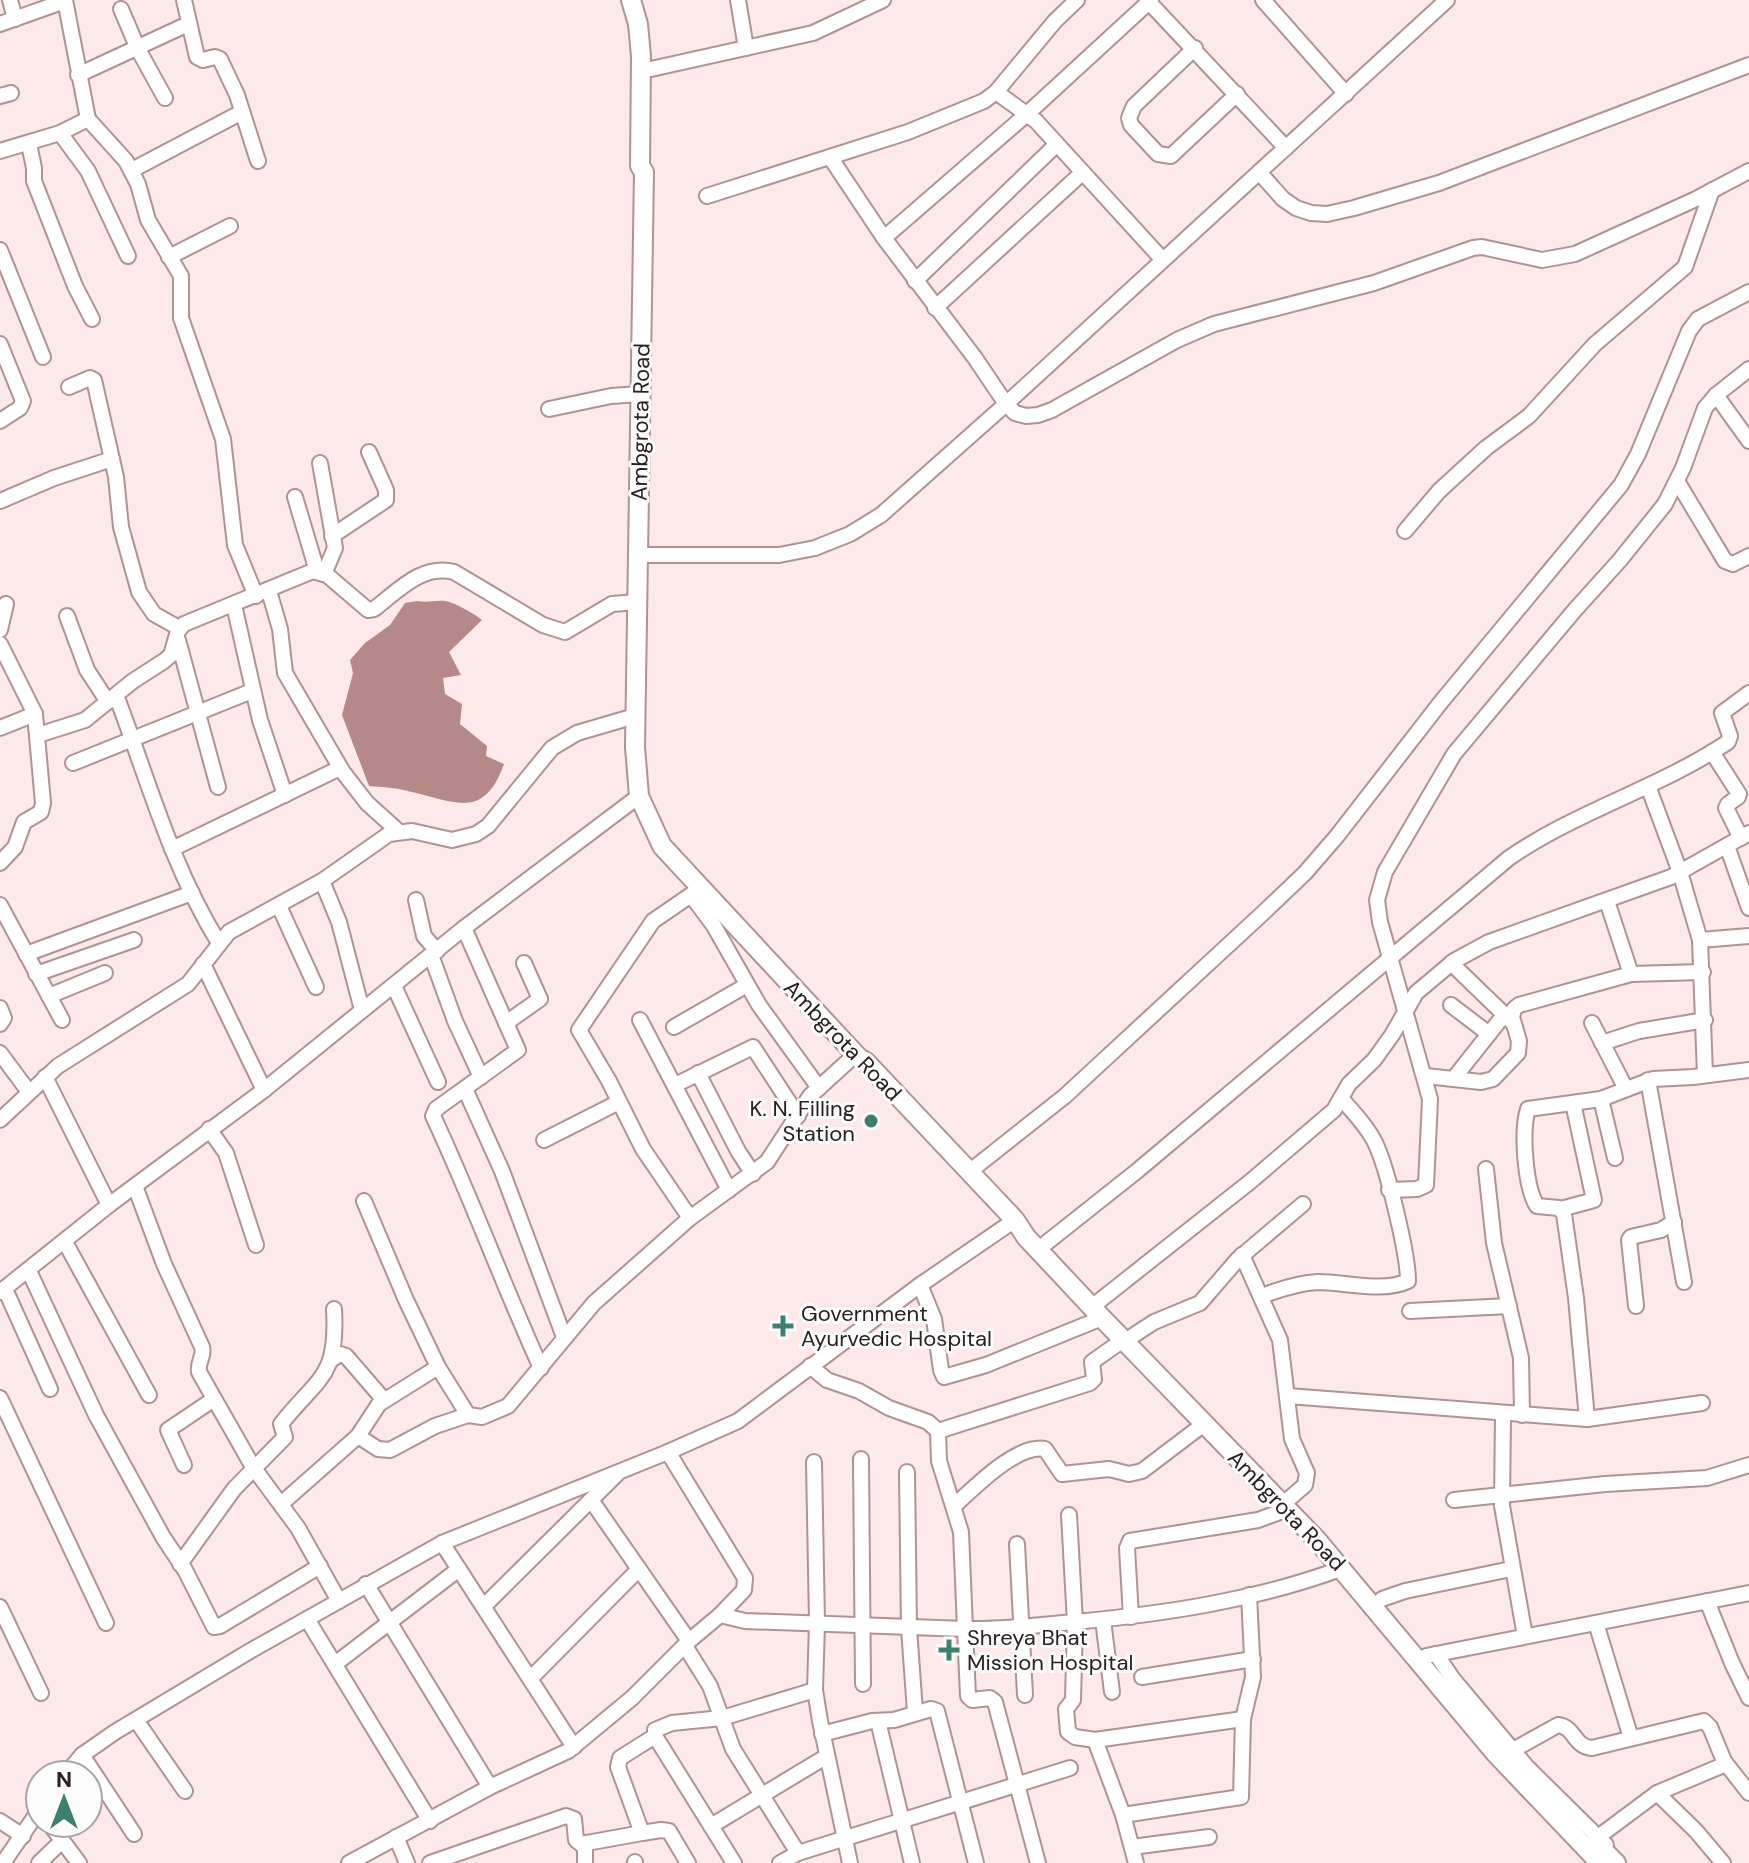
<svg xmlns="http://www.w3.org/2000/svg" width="1749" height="1863" font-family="'DM Sans',sans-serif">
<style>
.water{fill:#b48987}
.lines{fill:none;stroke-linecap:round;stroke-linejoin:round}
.minor-casing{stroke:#b09392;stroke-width:18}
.major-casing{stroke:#b09392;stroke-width:22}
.minor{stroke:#fff;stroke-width:14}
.major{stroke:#fff;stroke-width:18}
.poi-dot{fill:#3f7f6f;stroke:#fcfcfc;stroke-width:3}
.labels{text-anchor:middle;stroke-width:6;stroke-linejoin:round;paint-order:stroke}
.street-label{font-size:22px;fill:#2b2020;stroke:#fcfcfc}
.poi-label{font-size:22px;fill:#2b2020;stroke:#fcfcfc;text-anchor:start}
</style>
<rect width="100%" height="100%" fill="#fde9e9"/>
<path class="water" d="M417 601C427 603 436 600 445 601 456 603 473 613 482 620L449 652 461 675 443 678 445 694 462 704 460 724 487 746 486 756 504 764C484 820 456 802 412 792 398 788 384 787 369 786L342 715 353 673 350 660 365 643 390 625 405 603Z"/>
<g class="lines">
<g class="minor-casing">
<g id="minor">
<polyline points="10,0 15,19"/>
<polyline points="65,0 88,119 126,161 138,184 148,220 181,276 181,318 223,439 235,545 256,596"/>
<polyline points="184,0 197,57 203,60 215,57 220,59 237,95 258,161"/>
<polyline points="738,0 746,48"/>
<polyline points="1147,0 1286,148"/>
<polyline points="1263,0 1346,94"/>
<polyline points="121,9 138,49 165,98"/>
<polyline points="0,24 65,1"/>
<polyline points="1195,48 1134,106 1129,118 1131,125 1158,154 1171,156 1237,94"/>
<polyline points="651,69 813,33 883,0"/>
<polyline points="78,75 188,24"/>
<polyline points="996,92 1036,121 1162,259"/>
<polyline points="0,96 11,93"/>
<polyline points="60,133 88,171 128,256"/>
<polyline points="29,144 34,168 34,181 75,286 92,319"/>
<polyline points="0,151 60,133 88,119"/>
<polyline points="830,157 884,238 975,358 1006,404 1015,413 1026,416 1038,415 1052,410 1177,340 1214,324 1374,283 1473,248 1482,247 1542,260 1575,254 1696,199 1749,171"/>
<polyline points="132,170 242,112"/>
<polyline points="1259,172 1283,199 1296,208 1311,213 1327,214 1354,208 1439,183 1749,65"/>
<polyline points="707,196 908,132 984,101 996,92 1055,21 1077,0"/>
<polyline points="884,238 1027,114 1151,0"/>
<polyline points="0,250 43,357"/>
<polyline points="169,257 230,226"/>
<polyline points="915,281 1056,145"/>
<polyline points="935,308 1082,173"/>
<polyline points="0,344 23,401 20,408 0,421"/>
<polyline points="69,387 90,378 94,380 116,477 121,527 139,592 154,614 179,628"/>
<polyline points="1716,395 1749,441"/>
<polyline points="549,409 611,396 640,394"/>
<polyline points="320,463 335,548 324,574"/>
<polyline points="1677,481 1725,561 1733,564 1749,556"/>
<polyline points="295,497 317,571"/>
<polyline points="0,501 54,478 112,459"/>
<polyline points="1405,531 1439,491 1486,448 1529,416 1595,344 1685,267 1712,190"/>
<polyline points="332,536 386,500 386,490 369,452"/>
<polyline points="637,555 779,555 815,548 850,534 881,515 1006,404 1447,0"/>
<polyline points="269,591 280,629 285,673 343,772 367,803 398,831"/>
<polyline points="234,605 260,720 285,795"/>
<polyline points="67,616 87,670 108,702"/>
<polyline points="0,630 6,604"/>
<polyline points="178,640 218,787"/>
<polyline points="0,644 35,714 43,803 41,812 24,822 15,847 0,863"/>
<path d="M116 695C148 779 171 866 219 943"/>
<polyline points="0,728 35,714"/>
<path d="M38 735 85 720 133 681 164 661 171 655 178 631 184 624 313 571 327 575 368 610 374 609C398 591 421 564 454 572L543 625 565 632 612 604 637 602"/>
<polyline points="1712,752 1739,794 1738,797 1728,804 1726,808 1741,838"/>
<polyline points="73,763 252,691"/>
<polyline points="1648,786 1680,872 1700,940 1705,1075"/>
<polyline points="1727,846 1749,908"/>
<polyline points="172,849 340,768"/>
<polyline points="322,881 339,922 362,1010"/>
<polyline points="701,888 653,921 579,1030 609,1081 643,1149 690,1218 767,1162 810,1096 856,1054"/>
<polyline points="691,895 714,926 759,1005 819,1088"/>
<polyline points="416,900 424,936 437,951"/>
<polyline points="1607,901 1631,974"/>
<polyline points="0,905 62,1020"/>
<polyline points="279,906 316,987"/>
<path d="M464 928 518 1050 436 1109 433 1116C472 1199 503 1285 541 1368"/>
<polyline points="1700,940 1749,936"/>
<polyline points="26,954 192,893"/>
<polyline points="431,955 455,1021 481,1077"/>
<polyline points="1451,963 1513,1023"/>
<polyline points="203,964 264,1090"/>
<polyline points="36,974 134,940"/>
<polyline points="394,986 438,1082"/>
<polyline points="49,996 105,973"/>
<polyline points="1451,1005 1489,1034"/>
<polyline points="0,1008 4,1018 0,1024"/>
<polyline points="640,1020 729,1190"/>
<polyline points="506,1023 540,999 524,963"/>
<polyline points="1592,1023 1626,1089"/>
<polyline points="674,1027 747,985"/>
<polyline points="1602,1043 1639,1031 1705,1020"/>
<polyline points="0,1053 29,1092"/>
<polyline points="698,1073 738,1151 753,1174"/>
<polyline points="1426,1076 1481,1082 1493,1079 1518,1053 1519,1041 1512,1017 1514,1009 1519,1005 1631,974 1703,972"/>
<polyline points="45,1077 109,1205"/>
<polyline points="1454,1078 1504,1015"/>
<polyline points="1648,1080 1684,1282"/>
<polyline points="675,1085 753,1047 798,1116"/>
<polyline points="465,1089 502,1171 564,1337"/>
<polyline points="1601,1099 1615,1158"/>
<polyline points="0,1120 58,1066 188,984 229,932 322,881 389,834 412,831 452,840 476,834 488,826 552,748 577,733 635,716"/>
<polyline points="209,1129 226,1153 256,1245"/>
<polyline points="544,1140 619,1102"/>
<polyline points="1486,1169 1494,1243 1521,1358 1522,1415"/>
<polyline points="969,1172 1065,1096 1263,913 1305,873 1337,836 1441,702 1621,485 1638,454 1689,331 1698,319 1749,292"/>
<path d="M135 1186 164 1264 202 1347C205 1356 197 1362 199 1372L253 1467 298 1528 339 1601"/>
<polyline points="1389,1190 1417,1189 1426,1185 1430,1099 1380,922 1377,900 1385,872 1454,754 1574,611 1620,560 1665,504 1683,468 1705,408 1716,395 1749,369"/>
<polyline points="364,1201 406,1300 438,1367"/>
<polyline points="1561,1209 1594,1200 1573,1103"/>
<polyline points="65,1242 149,1395"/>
<path d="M1045 1244 1137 1171 1509 858C1577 811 1659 788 1728 742L1730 736 1722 713 1749 693"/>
<polyline points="1242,1255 1280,1340 1292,1439 1307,1473 1305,1485 1290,1498"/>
<polyline points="29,1271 96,1415 163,1537 185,1570 214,1627 220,1626 320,1566"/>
<polyline points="920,1285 934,1319 941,1370 944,1377 986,1365 1102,1318"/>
<polyline points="5,1289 50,1389"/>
<polyline points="0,1292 109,1205 264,1090 464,928 639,796"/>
<path d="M1262 1296C1280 1289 1298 1283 1318 1282 1346 1282 1382 1293 1408 1281 1408 1255 1386 1159 1372 1137 1364 1123 1352 1111 1341 1098"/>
<polyline points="1098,1302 1251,1181 1334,1110 1349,1084 1374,1060 1392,1035 1416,993 1454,961 1489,942 1671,877 1749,833"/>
<polyline points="1636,1306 1629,1240 1631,1237 1661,1230 1674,1222"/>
<polyline points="1410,1311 1509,1306"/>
<polyline points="1131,1337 1154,1322 1200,1303 1238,1259 1303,1204"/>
<path d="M1123 1340 1092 1362 1094 1379 1090 1383 938 1431 939 1461 961 1532 965 1629C1002 1630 1038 1625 1074 1622 1165 1614 1257 1600 1343 1568"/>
<polyline points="331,1360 340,1354 346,1356 384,1400"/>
<polyline points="810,1366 827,1380 859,1391 889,1408 928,1422 938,1431"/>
<polyline points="1288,1396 1587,1419 1702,1403"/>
<polyline points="0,1398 106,1623"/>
<polyline points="1503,1414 1502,1506 1525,1636"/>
<path d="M1587 1419 1576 1298 1564 1214 1559 1208 1537 1206C1525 1187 1521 1131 1528 1109L1601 1099 1653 1079 1693 1077 1749 1070"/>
<polyline points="358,1436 378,1449 390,1450 435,1426 468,1415"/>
<polyline points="668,1452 745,1578 744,1590 720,1615 745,1621 965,1629 968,1696 972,1700 990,1698 995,1702 1038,1863"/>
<polyline points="861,1459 863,1684"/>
<polyline points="814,1462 817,1623 815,1690 820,1721 850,1863"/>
<polyline points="184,1465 168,1430 214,1399"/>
<polyline points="907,1472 909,1628 915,1712"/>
<polyline points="591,1500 689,1641"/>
<polyline points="1454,1500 1605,1484 1707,1478 1749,1465"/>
<polyline points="281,1504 358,1436 379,1404 438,1367 468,1415 482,1417 508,1406 594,1303 690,1218"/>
<path d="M954 1506C974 1488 1016 1444 1045 1449L1062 1474 1109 1469 1129 1474 1142 1471 1204 1424"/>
<polyline points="1069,1515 1075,1622 1073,1700 1066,1709 1068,1732 1075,1737 1095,1740"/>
<polyline points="442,1543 574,1747"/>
<polyline points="1017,1544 1025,1695"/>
<path d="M180 1564 234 1489 285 1437 281 1424C319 1376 338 1378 334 1309"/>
<polyline points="366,1584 490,1787"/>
<polyline points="1382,1599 1405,1591 1511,1569"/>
<polyline points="1707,1601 1732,1663 1749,1698"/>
<polyline points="484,1606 617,1474"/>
<polyline points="0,1607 41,1693"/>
<polyline points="1131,1617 1127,1548 1130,1541 1258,1520 1288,1509"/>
<polyline points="307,1619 430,1821"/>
<polyline points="1103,1620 1112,1692"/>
<polyline points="1596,1623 1631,1738"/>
<polyline points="685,1646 710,1686 733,1749 798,1853 780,1863"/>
<polyline points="1436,1654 1453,1679 1527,1767 1606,1845"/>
<polyline points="1426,1656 1749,1593"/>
<polyline points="335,1664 459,1569"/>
<polyline points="1142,1677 1253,1659"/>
<polyline points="531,1678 639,1569"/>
<polyline points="136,1720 185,1791"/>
<polyline points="878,1721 912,1863"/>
<polyline points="822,1734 872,1721 894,1720 931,1709 937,1711 976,1863"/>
<polyline points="655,1736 620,1758 618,1767 642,1833 661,1830 669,1831 688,1863"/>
<path d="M1513 1750 1558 1725C1575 1727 1574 1747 1592 1748L1704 1721 1710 1727 1724 1761 1749 1793"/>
<polyline points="82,1755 134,1834"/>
<polyline points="65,1775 82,1755 115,1732 250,1651 442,1543 668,1452 738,1421 920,1285 1015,1220"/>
<polyline points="1657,1793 1696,1831 1723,1863"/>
<polyline points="1123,1815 1241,1797 1243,1719 1253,1677 1249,1595"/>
<polyline points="0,1821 23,1836"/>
<polyline points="49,1823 79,1863"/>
<polyline points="711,1826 827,1756"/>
<polyline points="396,1837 407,1863"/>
<polyline points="1598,1837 1657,1793 1726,1764"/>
<polyline points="585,1845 585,1863"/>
<polyline points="1132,1847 1209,1837"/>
<polyline points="798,1853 1070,1768"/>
<polyline points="635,1862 635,1863"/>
<polyline points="3,1863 40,1809"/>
<polyline points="39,1863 62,1841"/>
<polyline points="349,1863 490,1787 568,1751 632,1698 689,1641 720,1615"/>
<polyline points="430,1863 566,1816 574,1819 576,1840 581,1844 642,1833"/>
<polyline points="734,1863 655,1736 655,1730 672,1723 722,1718 815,1690"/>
<polyline points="1136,1863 1123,1815 1095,1740 1243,1719"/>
</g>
</g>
<g class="major-casing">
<g id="major">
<polyline points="631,0 638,24 641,56 640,166 644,172 635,747 639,796 662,846 859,1058 866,1062 1015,1220 1026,1237 1102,1318 1317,1540 1496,1754 1600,1863"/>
<polyline points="1595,1842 1616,1863"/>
</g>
</g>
<use href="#minor" class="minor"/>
<use href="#major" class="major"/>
</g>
<g class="poi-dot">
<circle cx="871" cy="1121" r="8"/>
<path d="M779 1314h8v8h8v8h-8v8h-8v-8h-8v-8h8z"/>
<path d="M945 1638h8v8h8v8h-8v8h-8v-8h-8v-8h8z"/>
</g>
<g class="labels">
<g class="street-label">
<text transform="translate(640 422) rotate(-89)" y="8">Ambgrota Road</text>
<text transform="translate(843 1040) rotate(46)" y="8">Ambgrota Road</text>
<text transform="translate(1287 1510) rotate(46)" y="8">Ambgrota Road</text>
</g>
<g class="poi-label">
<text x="855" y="1116" text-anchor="end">K. N. Filling<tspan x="855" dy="25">Station</tspan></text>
<text x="801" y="1321">Government<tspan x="801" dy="25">Ayurvedic Hospital</tspan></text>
<text x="967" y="1645">Shreya Bhat<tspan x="967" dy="25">Mission Hospital</tspan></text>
</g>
</g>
<g transform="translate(64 1799)"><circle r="38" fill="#fcfcfc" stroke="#a8a4a4" stroke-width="2"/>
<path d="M0-6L14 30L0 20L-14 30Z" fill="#3f7f6f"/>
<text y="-12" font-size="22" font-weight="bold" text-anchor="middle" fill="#2b2020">N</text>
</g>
</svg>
